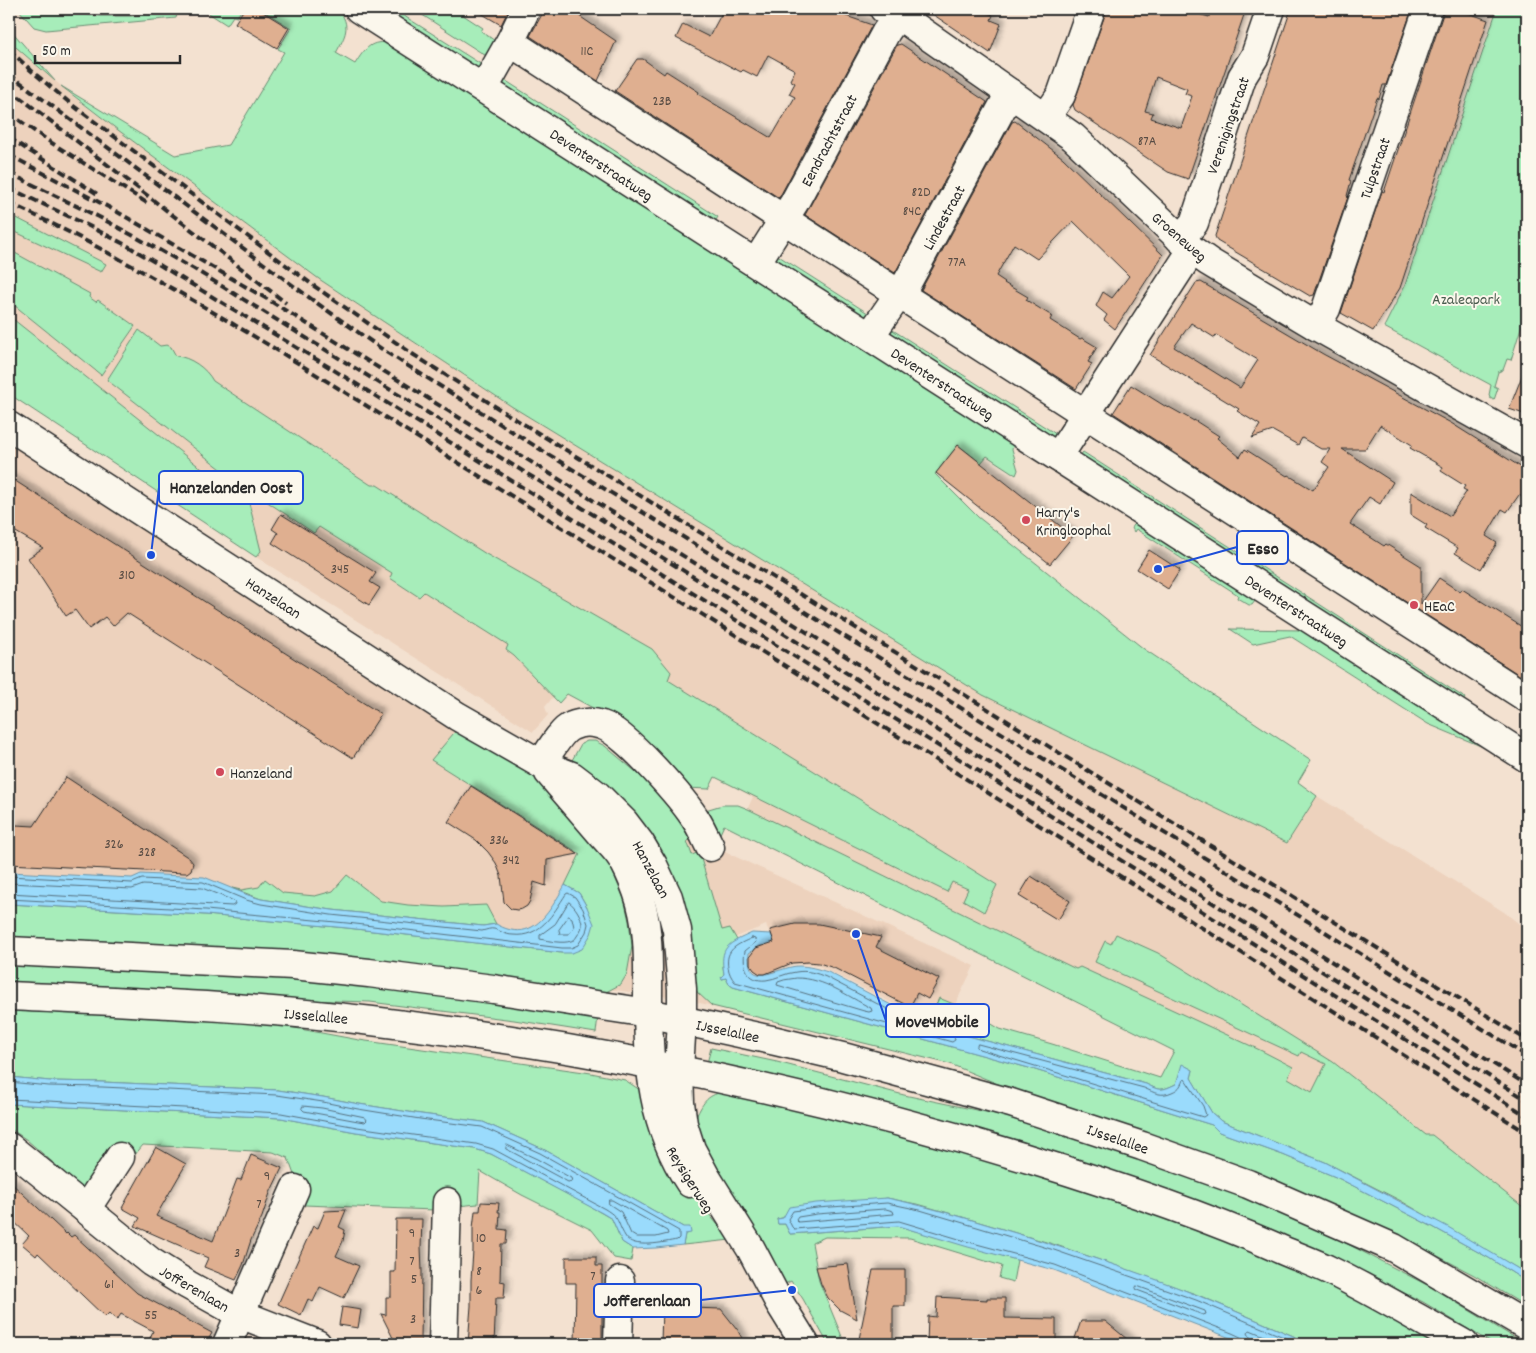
<svg xmlns="http://www.w3.org/2000/svg" width="1536" height="1353" font-family="Dekko,sans-serif">
<style>
.built{fill:#edd2bd}
.green{fill:#a7edba;stroke:#698c72}
.water{fill:#9adbfc;stroke:#6e95a8}
.lines{fill:none;stroke-linecap:round;stroke-linejoin:round}
.shore{stroke:#57717f;stroke-width:1}
.building{fill:#dfaf90;stroke:#2b2b2b;fill-rule:evenodd;filter:url(#shadow)}
.minor-casing{stroke:#2b2b2b;stroke-width:31}
.major-casing{stroke:#2b2b2b;stroke-width:31}
.minor{stroke:#fbf7ec;stroke-width:28}
.major{stroke:#fbf7ec;stroke-width:28}
.rail{stroke:#2b2b2b;stroke-width:4;stroke-dasharray:8 4;stroke-linecap:butt}
.poi-dot{fill:#d1495b;stroke:#fbf7ec;stroke-width:2}
.labels{text-anchor:middle;stroke-width:4;stroke-linejoin:round;paint-order:stroke}
.number-label{font-size:14px;fill:#584c44}
.street-label{font-size:16px;fill:#2b2b2b;stroke:#fbf7ec}
.park-label{font-size:16px;fill:#4a5c4f;stroke:#fbf7ec}
.poi-label{font-size:16px;fill:#2b2b2b;stroke:#fbf7ec;text-anchor:start}
.leader{fill:none;stroke:#1d4ed8;stroke-width:2}
.callout-dot{fill:#1d4ed8;stroke:#fbf7ec;stroke-width:2}
.callout{fill:#fbf7ec;stroke:#1d4ed8;stroke-width:2}
.callout-label{font-size:18px;text-anchor:middle;font-weight:bold;fill:#2b2b2b}
</style>
<defs>
<filter id="shadow"><feDropShadow dx="4.5" dy="-4.5" stdDeviation="2.5" flood-color="#0004"/></filter>
</defs>
<rect width="100%" height="100%" fill="#f3e1d0"/>
<filter id="ink" filterUnits="userSpaceOnUse"><feTurbulence type="fractalNoise" baseFrequency=".02" numOctaves="2"/><feDisplacementMap in="SourceGraphic" scale="10" xChannelSelector="R" yChannelSelector="G"/><feConvolveMatrix kernelMatrix="1 2 1 2 8 2 1 2 1" color-interpolation-filters="sRGB"/></filter>
<g filter="url(#ink)">
<g class="built">
<polygon points="9,41 75,98 319,279 511,406 983,695 1287,843 1317,796 1504,912 1527,930 1527,937 1524,944 1527,947 1527,1227 739,827 753,797 715,777 567,694 559,703 553,697 545,707 548,715 533,732 256,557 9,394"/>
<polygon points="9,425 555,774 974,966 946,1023 894,1004 817,965 793,964 767,975 760,974 755,972 749,965 750,953 758,947 775,944 771,932 770,933 766,925 729,940 719,973 952,1062 683,999 405,962 9,939"/>
</g>
<g class="green">
<polygon points="18,9 55,9 71,13 100,16 131,16 178,11 176,18 46,30 34,27"/>
<polygon points="206,9 242,9 237,17 233,16 227,25 210,14"/>
<path d="M260 9H338C352 26 345 36 336 53L355 64C365 48 371 40 390 43L1015 442 1012 449 1018 470 1016 475 987 456 981 463 958 445 935 474 978 517 1144 649 1311 760 1298 782 1317 796 1287 843 983 695 511 406 319 279 118 130 61 86 175 155 228 145 284 52 278 49 291 28Z"/>
<polygon points="388,9 393,9 487,68 478,70 388,13"/>
<polygon points="413,9 454,9 483,28 481,31 498,43 491,59"/>
<polygon points="1497,9 1527,9 1527,308 1511,360 1507,359 1503,370 1498,372 1494,386 1498,388 1494,400 1490,398 1489,395 1491,385 1384,327 1405,285"/>
<polygon points="9,28 55,81 9,41"/>
<polygon points="500,77 718,217 714,223 500,85"/>
<polygon points="9,214 106,264 101,272 9,229"/>
<polygon points="11,252 15,253 90,294 89,297 96,302 98,300 135,326 101,375 9,301 9,254"/>
<polygon points="774,253 874,317 869,320 774,259"/>
<polygon points="9,316 231,492 249,503 261,551 256,557 9,394"/>
<polygon points="888,327 1059,436 1053,438 887,332"/>
<path d="M139 330 160 346 167 345 171 347 176 356C190 357 206 368 213 381L371 485H377L486 554 652 649 671 672 668 680 997 885 984 912 963 900 968 889 952 882 947 892 715 777 709 789 685 788 615 720 567 694 559 703 514 656 506 650 508 645 424 592 419 597 390 578 392 573 319 527 314 533 239 483 107 380Z"/>
<polygon points="1083,452 1465,698 1462,703 1079,457"/>
<polygon points="1135,523 1255,598 1255,601 1252,605 1249,605 1237,598 1238,595 1136,529 1134,532 1132,528"/>
<polygon points="1230,629 1303,630 1527,769 1527,775 1483,747 1428,724 1290,636 1253,644"/>
<polygon points="459,727 527,769 554,791 597,844 611,868 624,899 629,921 632,946 627,974 621,984 608,991 602,993 9,938 9,904 206,915 347,928 562,953 587,907 579,893 565,885 580,854 431,760"/>
<polygon points="587,741 595,741 605,746 648,782 672,810 691,840 687,841 692,855 699,852 722,930 730,928 737,940 729,946 723,966 724,974 722,979 726,978 729,984 733,987 1029,1068 1212,1125 1219,1132 1283,1155 1338,1178 1433,1227 1489,1258 1527,1282 1527,1307 1474,1275 1417,1245 1364,1222 1085,1115 1084,1112 1062,1107 1022,1094 950,1064 712,1006 698,993 691,981 685,926 571,762 581,744"/>
<path d="M722 805H738L748 809 1076 969 1080 967 1262 1051 1293 1067 1288 1078 1312 1092 1326 1064 1301 1052 1299 1056 1095 962 1105 941 1111 944 1116 934 1158 953 1333 1062 1426 1135H1432L1523 1207 1525 1213 1527 1215V1274L1401 1201 1325 1162 1221 1121 1212 1113 1191 1078 1193 1070 1183 1065 1176 1084C1161 1091 1160 1091 1146 1084L957 1033 928 1023 939 998 970 1011 1000 1029 1052 1044 1160 1078 1174 1051 724 825 718 838 702 811Z"/>
<polygon points="347,875 381,901 408,905 444,907 486,905 496,924 483,926 332,910 261,899 232,888 241,890 259,887 265,879 283,893 315,896 333,891"/>
<polygon points="9,961 199,970 390,987 598,1016 596,1033 514,1020 370,1002 236,998 9,989"/>
<polygon points="9,1009 213,1020 284,1026 359,1040 591,1073 625,1080 640,1090 650,1105 675,1169 712,1218 731,1240 683,1245 685,1234 683,1227 543,1149 483,1122 421,1114 359,1104 323,1097 278,1090 102,1082 50,1081 9,1077"/>
<polygon points="711,1048 777,1062 904,1095 1005,1116 1053,1129 1161,1164 1258,1202 1338,1239 1429,1286 1525,1344 1493,1344 1423,1302 1340,1262 707,1063"/>
<path d="M726 1091 802 1110 1043 1175 1274 1256 1453 1344H1312L1198 1295 1134 1272 1056 1245 959 1216 921 1205 887 1198 777 1219 778 1224H785L790 1234 898 1226 1017 1260 1013 1282 999 1278 1002 1266 910 1238 825 1237 812 1243 819 1281 845 1344H828L803 1299 791 1281 785 1284 703 1149 696 1117C704 1101 707 1095 726 1091Z"/>
<polygon points="9,1104 281,1118 356,1132 475,1149 491,1154 586,1204 612,1219 622,1242 633,1249 631,1261 614,1258 592,1230 522,1195 480,1171 478,1204 457,1206 455,1200 434,1200 434,1210 304,1205 308,1189 297,1183 288,1158 273,1152 143,1145 134,1156 118,1149 90,1195 27,1140 9,1128"/>
</g>
<g class="water">
<path d="M9 872 132 878 141 874 204 877 248 895 261 899 332 910 483 926 496 924C533 945 549 912 565 885L579 893 587 907 594 924 591 934 582 949 572 953H562L347 928 206 915 9 904Z"/>
<path d="M752 933 771 934 775 943 772 945 760 946 749 953C747 991 777 967 798 966 809 966 818 969 828 972L916 1018 957 1033 1146 1084C1160 1091 1161 1091 1176 1084L1182 1064 1193 1070 1191 1078 1212 1113 1221 1121 1325 1162 1448 1227 1527 1274V1282L1489 1258 1433 1227 1338 1178 1283 1155 1219 1132 1212 1125 1029 1068 733 987 729 984 726 978 722 979 721 977 724 974C719 946 728 944 752 933Z"/>
<polygon points="9,1077 50,1081 102,1082 278,1090 323,1097 359,1104 421,1114 483,1122 543,1149 683,1227 690,1227 691,1233 685,1234 683,1245 656,1248 633,1249 622,1242 612,1219 602,1213 491,1154 475,1149 356,1132 281,1118 9,1104"/>
<path d="M887 1198C932 1207 975 1221 1019 1234 1079 1253 1139 1272 1197 1295 1236 1311 1274 1328 1312 1344H1246L1054 1270 968 1247 898 1226 790 1234 785 1224H778L777 1219 783 1218 789 1207 816 1203Z"/>
</g>
<g class="lines">
<g class="shore">
<path d="M9 876 132 883 142 879 203 882 246 900 261 904 331 915 482 931C486 930 491 928 494 929 499 930 505 935 513 935 540 938 553 914 566 894L568 893 575 897 583 909 588 924 586 932 578 945 571 948H562L347 923 206 910 9 899"/>
<polyline points="9,883 132,889 143,885 202,888 234,901 235,904 232,906 9,893"/>
<path d="M569 902C575 906 582 917 582 925 582 929 579 933 577 936 575 939 575 940 571 941 563 944 549 941 540 939V935L555 924Z"/>
<polygon points="569,916 572,918 574,927 569,934 560,934 559,930"/>
<path d="M752 938 755 939 756 942 745 951C742 965 747 982 766 980 776 979 785 973 796 972 807 970 816 973 826 977L914 1023 954 1037 955 1040 952 1042 735 982C731 977 729 973 728 967 725 949 737 945 752 938Z"/>
<path d="M797 978C824 978 847 996 871 1008L872 1011 869 1012 864 1011 777 985 778 982 784 980Z"/>
<path d="M978 1044 1144 1088C1155 1093 1161 1097 1172 1092 1179 1089 1180 1087 1183 1080L1185 1079 1203 1106 1206 1115 1203 1117 979 1049 977 1047Z"/>
<path d="M9 1082 49 1086 102 1087 277 1095 323 1102 358 1109 420 1119 482 1127 540 1153 679 1231V1238L677 1240C665 1242 632 1250 625 1236 616 1221 621 1219 605 1209L493 1149 476 1144 357 1127 281 1113 9 1099"/>
<polygon points="303,1106 322,1108 365,1117 367,1120 365,1122 358,1121 304,1111 302,1109"/>
<polygon points="507,1145 537,1159 571,1178 572,1181 568,1182 514,1153 506,1149"/>
<polygon points="609,1200 612,1200 667,1231 668,1234 656,1237 636,1237 631,1234 621,1212 609,1204"/>
<polygon points="886,1209 893,1211 894,1214 798,1222 796,1220 798,1217 817,1214"/>
<polygon points="1137,1286 1205,1311 1206,1314 1203,1315 1137,1290 1136,1288"/>
<polyline points="1246,1344 1243,1338 1232,1333 1055,1265 969,1242 899,1221 794,1229 792,1227 788,1219 793,1211 817,1208 887,1203 920,1210 1054,1250 1132,1277 1196,1300 1300,1344"/>
<polyline points="1252,1344 1251,1339 1248,1333 1250,1330 1284,1344"/>
</g>
</g>
<g class="building">
<polygon points="244,9 258,9 289,28 277,48 235,23"/>
<polygon points="474,9 509,9 501,25"/>
<polygon points="545,9 569,9 616,41 598,81 530,36"/>
<polygon points="724,9 826,9 872,25 779,198 615,91 637,59 643,59 664,74 666,71 699,92 698,94 771,138 795,97 789,94 795,83 790,80 795,70 768,55 757,77 743,70 741,72 676,38 683,24 709,37"/>
<polygon points="925,9 976,9 993,15 991,20 1001,24 990,53"/>
<path d="M1107 9H1181L1209 17 1211 11 1214 12 1215 9H1246L1188 179 1168 172 1075 110 1073 105ZM1156 77 1187 89 1185 94 1192 96 1181 128 1151 118 1153 113 1145 111Z"/>
<polygon points="1291,9 1412,9 1386,85 1383,85 1379,99 1377,98 1349,180 1351,181 1347,196 1348,197 1314,295 1310,296 1217,241 1215,236"/>
<polygon points="1443,9 1457,9 1488,20 1400,288 1373,331 1341,313 1382,191 1384,192 1443,14"/>
<polygon points="901,44 987,102 895,273 805,215 897,45"/>
<polygon points="1015,121 1063,158 1163,255 1115,329 1104,320 1107,315 1096,306 1103,292 1112,298 1129,276 1073,221 1037,259 1014,244 996,276 1005,282 1004,283 1028,297 1026,300 1052,316 1050,320 1080,339 1082,338 1097,347 1088,362 1092,364 1076,389 921,290 1012,122"/>
<path d="M1201 282 1323 354 1451 423 1527 471V500L1519 495 1507 512 1502 509 1486 536 1497 543 1481 569 1455 553 1458 548 1425 528 1427 525 1411 515V492L1450 516 1467 491 1463 489 1465 486 1441 471 1443 467 1410 448 1412 445 1380 425 1365 449H1342L1393 482 1380 504 1369 497 1350 524 1384 546 1386 544 1421 566V604L1439 578 1460 592 1462 589 1527 630V680L1113 413 1131 385 1168 408 1169 407 1194 421V420L1219 436 1217 438 1240 457 1245 449 1287 476 1288 475 1313 490 1329 467 1322 462 1330 449H1321L1302 438 1298 445 1273 431 1252 438 1260 425 1237 411 1239 409 1150 355 1196 283ZM1191 323 1215 338 1216 335 1258 360 1240 388 1174 347Z"/>
<polygon points="1526,366 1527,366 1527,415 1509,409"/>
<polygon points="958,445 1073,536 1050,564 936,473"/>
<polygon points="9,477 381,714 353,758 127,613 113,626 105,617 89,629 75,610 66,616 28,558 43,548 9,528"/>
<polygon points="281,514 376,573 370,582 380,588 369,605 272,543 278,533 272,529"/>
<polygon points="1149,550 1180,570 1168,589 1137,569"/>
<polygon points="66,777 189,858 193,863 191,870 187,873 184,873 9,864 9,833 16,825 34,826"/>
<polygon points="471,786 578,854 547,860 546,886 534,882 530,901 527,906 522,909 517,910 511,909 504,902 501,876 496,863 488,852 476,840 448,822"/>
<polygon points="1031,876 1070,901 1058,920 1019,896"/>
<polygon points="795,924 819,924 881,937 876,947 939,979 928,999 917,993 910,1007 834,968 819,963 808,962 792,963 765,974 760,974 754,970 750,964 750,956 756,948 774,942 770,930"/>
<polygon points="156,1147 186,1164 156,1216 213,1241 237,1179 241,1180 251,1155 282,1168 270,1193 262,1217 251,1240 243,1265 236,1280 204,1267 208,1258 135,1226 140,1218 122,1208"/>
<polygon points="9,1181 66,1234 67,1233 71,1237 74,1235 137,1293 212,1333 206,1344 162,1344 150,1338 153,1331 121,1314 117,1320 109,1313 105,1317 38,1253 36,1256 22,1244 29,1236 9,1217"/>
<polygon points="481,1202 499,1203 498,1212 500,1212 499,1229 507,1230 506,1244 501,1244 500,1281 505,1282 504,1298 496,1298 494,1344 468,1344 471,1306 471,1280 473,1251 473,1228 475,1211 480,1211"/>
<polygon points="346,1210 339,1227 345,1230 343,1241 336,1256 359,1266 344,1298 320,1287 313,1302 308,1299 301,1315 278,1304 313,1226 318,1228 325,1211"/>
<polygon points="396,1219 422,1219 421,1247 422,1272 421,1341 394,1340 381,1314 386,1315 386,1297 391,1297 391,1272 395,1272"/>
<polygon points="566,1257 596,1257 596,1266 602,1266 602,1344 575,1344 576,1283 566,1283"/>
<polygon points="848,1264 857,1319 840,1310 828,1298 821,1284 816,1267"/>
<polygon points="873,1270 905,1270 905,1306 893,1306 893,1344 858,1344"/>
<polygon points="937,1297 987,1300 987,1298 1005,1298 1005,1318 1056,1319 1056,1344 927,1344 928,1316 936,1317"/>
<polygon points="342,1307 361,1310 358,1328 339,1325"/>
<polygon points="662,1307 721,1309 737,1329 745,1344 661,1344"/>
<polygon points="1081,1321 1105,1321 1133,1344 1073,1344"/>
</g>
<g class="lines">
<g class="minor-casing">
<g id="minor">
<polyline points="359,9 1527,758"/>
<polyline points="884,9 898,15 1073,137 1192,250 1209,262 1316,326 1527,444"/>
<polyline points="510,42 899,294 1527,698"/>
<polyline points="484,88 510,42 526,9"/>
<polyline points="1046,117 1061,95 1091,9"/>
<polyline points="1180,239 1194,223 1242,77 1255,56 1271,9"/>
<polyline points="756,263 794,203 886,32 898,15"/>
<polyline points="1316,326 1326,309 1428,9"/>
<polyline points="870,336 908,281 1010,93"/>
<polyline points="9,426 457,716 541,764 572,776 597,795 624,822 640,843 653,865 668,897 677,930 682,989 682,1020 679,1070 680,1103 683,1124 691,1149 706,1177 751,1249 779,1302 805,1344"/>
<polyline points="1058,457 1192,250"/>
<path d="M541 764C548 754 561 730 572 726 581 722 593 722 602 725 625 732 685 801 698 823 702 830 706 839 710 847"/>
<path d="M549 773C567 794 585 815 603 836 609 843 616 849 621 857 627 866 633 880 637 891 650 926 648 964 648 1000 648 1066 652 1126 690 1183"/>
<polyline points="9,1147 151,1262 188,1285 240,1314 317,1344"/>
<polyline points="86,1209 120,1157"/>
<polyline points="227,1344 295,1189"/>
<polyline points="443,1344 447,1202"/>
<polyline points="618,1344 620,1281"/>
</g>
</g>
<g class="major-casing">
<g id="major">
<polyline points="9,951 293,965 369,973 493,989 648,1013 776,1041 843,1057 1011,1103 1142,1146 1248,1184 1394,1248 1527,1326"/>
<path d="M9 996C130 1002 252 1006 372 1021 594 1047 819 1094 1032 1160 1117 1186 1201 1214 1282 1250 1298 1257 1315 1263 1331 1271 1376 1293 1420 1320 1464 1344"/>
</g>
</g>
<use href="#minor" class="minor"/>
<use href="#major" class="major"/>
<g class="rail">
<polyline points="9,50 31,70"/>
<polyline points="27,67 71,104 314,286 414,355 504,412 1527,1040"/>
<polyline points="9,74 314,301 386,352 543,451 1527,1056"/>
<polyline points="9,89 117,172 286,303"/>
<polyline points="9,113 47,140 147,203"/>
<polyline points="9,138 99,195"/>
<polyline points="9,155 114,210 267,299 941,715 1527,1085"/>
<polyline points="9,173 99,217 194,269 633,539 1527,1100"/>
<polyline points="9,188 85,224 128,246 329,367 1027,801 1527,1116"/>
<path d="M9 203C100 245 186 296 272 347L925 753 1527 1133"/>
</g>
</g>
</g>
<g class="poi-dot">
<circle cx="1026" cy="520" r="5"/>
<circle cx="1414" cy="605" r="5"/>
<circle cx="220" cy="772" r="5"/>
</g>
<g class="labels">
<g class="number-label">
<text x="587" y="55">11C</text>
<text x="662" y="105">23B</text>
<text x="1147" y="145">87A</text>
<text x="921" y="196">82D</text>
<text x="912" y="215">84C</text>
<text x="957" y="266">77A</text>
<text x="340" y="573">345</text>
<text x="127" y="579">310</text>
<text x="499" y="844">336</text>
<text x="114" y="848">326</text>
<text x="147" y="856">328</text>
<text x="511" y="864">342</text>
<text x="267" y="1180">9</text>
<text x="259" y="1208">7</text>
<text x="412" y="1237">9</text>
<text x="481" y="1242">10</text>
<text x="237" y="1257">3</text>
<text x="412" y="1265">7</text>
<text x="479" y="1275">8</text>
<text x="593" y="1280">7</text>
<text x="414" y="1283">5</text>
<text x="109" y="1288">61</text>
<text x="479" y="1294">6</text>
<text x="151" y="1319">55</text>
<text x="413" y="1323">3</text>
</g>
<g class="street-label">
<text transform="translate(1227 125) rotate(-71)" y="6">Verenigingstraat</text>
<text transform="translate(828 140) rotate(-62)" y="6">Eendrachtstraat</text>
<text transform="translate(602 164) rotate(33)" y="6">Deventerstraatweg</text>
<text transform="translate(1374 168) rotate(-71)" y="6">Tulpstraat</text>
<text transform="translate(943 217) rotate(-61)" y="6">Lindestraat</text>
<text transform="translate(1180 236) rotate(41)" y="6">Groeneweg</text>
<text transform="translate(943 383) rotate(33)" y="6">Deventerstraatweg</text>
<text transform="translate(274 597) rotate(33)" y="6">Hanzelaan</text>
<text transform="translate(1297 610) rotate(33)" y="6">Deventerstraatweg</text>
<text transform="translate(652 869) rotate(62)" y="6">Hanzelaan</text>
<text transform="translate(316 1015) rotate(5)" y="6">IJsselallee</text>
<text transform="translate(728 1030) rotate(12)" y="6">IJsselallee</text>
<text transform="translate(1118 1138) rotate(19)" y="6">IJsselallee</text>
<text transform="translate(691 1179) rotate(58)" y="6">Reysigerweg</text>
<text transform="translate(195 1288) rotate(30)" y="6">Jofferenlaan</text>
</g>
<g class="park-label">
<text x="1466" y="304">Azaleapark</text>
</g>
<g class="poi-label">
<text x="1036" y="517">Harry's<tspan x="1036" dy="18">Kringloophal</tspan></text>
<text x="1424" y="611">HEaC</text>
<text x="230" y="778">Hanzeland</text>
</g>
</g>
<path class="leader" d="M151 555L159 487M1158 569L1237 547M856 934L886 1021M792 1290L701 1300"/>
<g class="callout-dot">
<circle cx="151" cy="555" r="5"/>
<circle cx="1158" cy="569" r="5"/>
<circle cx="856" cy="934" r="5"/>
<circle cx="792" cy="1290" r="5"/>
</g>
<g class="callout">
<rect x="159" y="471" width="144" height="33" rx="5"/>
<rect x="1237" y="531" width="51" height="33" rx="5"/>
<rect x="886" y="1004" width="103" height="33" rx="5"/>
<rect x="594" y="1284" width="107" height="33" rx="5"/>
</g>
<g class="callout-label">
<text x="231" y="493">Hanzelanden Oost</text>
<text x="1263" y="554">Esso</text>
<text x="937" y="1027">Move4Mobile</text>
<text x="647" y="1306">Jofferenlaan</text>
</g>
<rect width="1536" height="1353" fill="none" stroke="#fbf7ec" stroke-width="30"/>
<rect x="15" y="15" width="1506" height="1323" fill="none" stroke="#2b2b2b" stroke-width="2" filter="url(#ink)"/>
<path d="M35 55v8h145v-8" fill="none" stroke="#2b2b2b" stroke-width="2.5"/>
<text x="42" y="55" font-size="15" fill="#2b2b2b" stroke="#fbf7ec" stroke-width="4" paint-order="stroke">50 m</text>
</svg>
